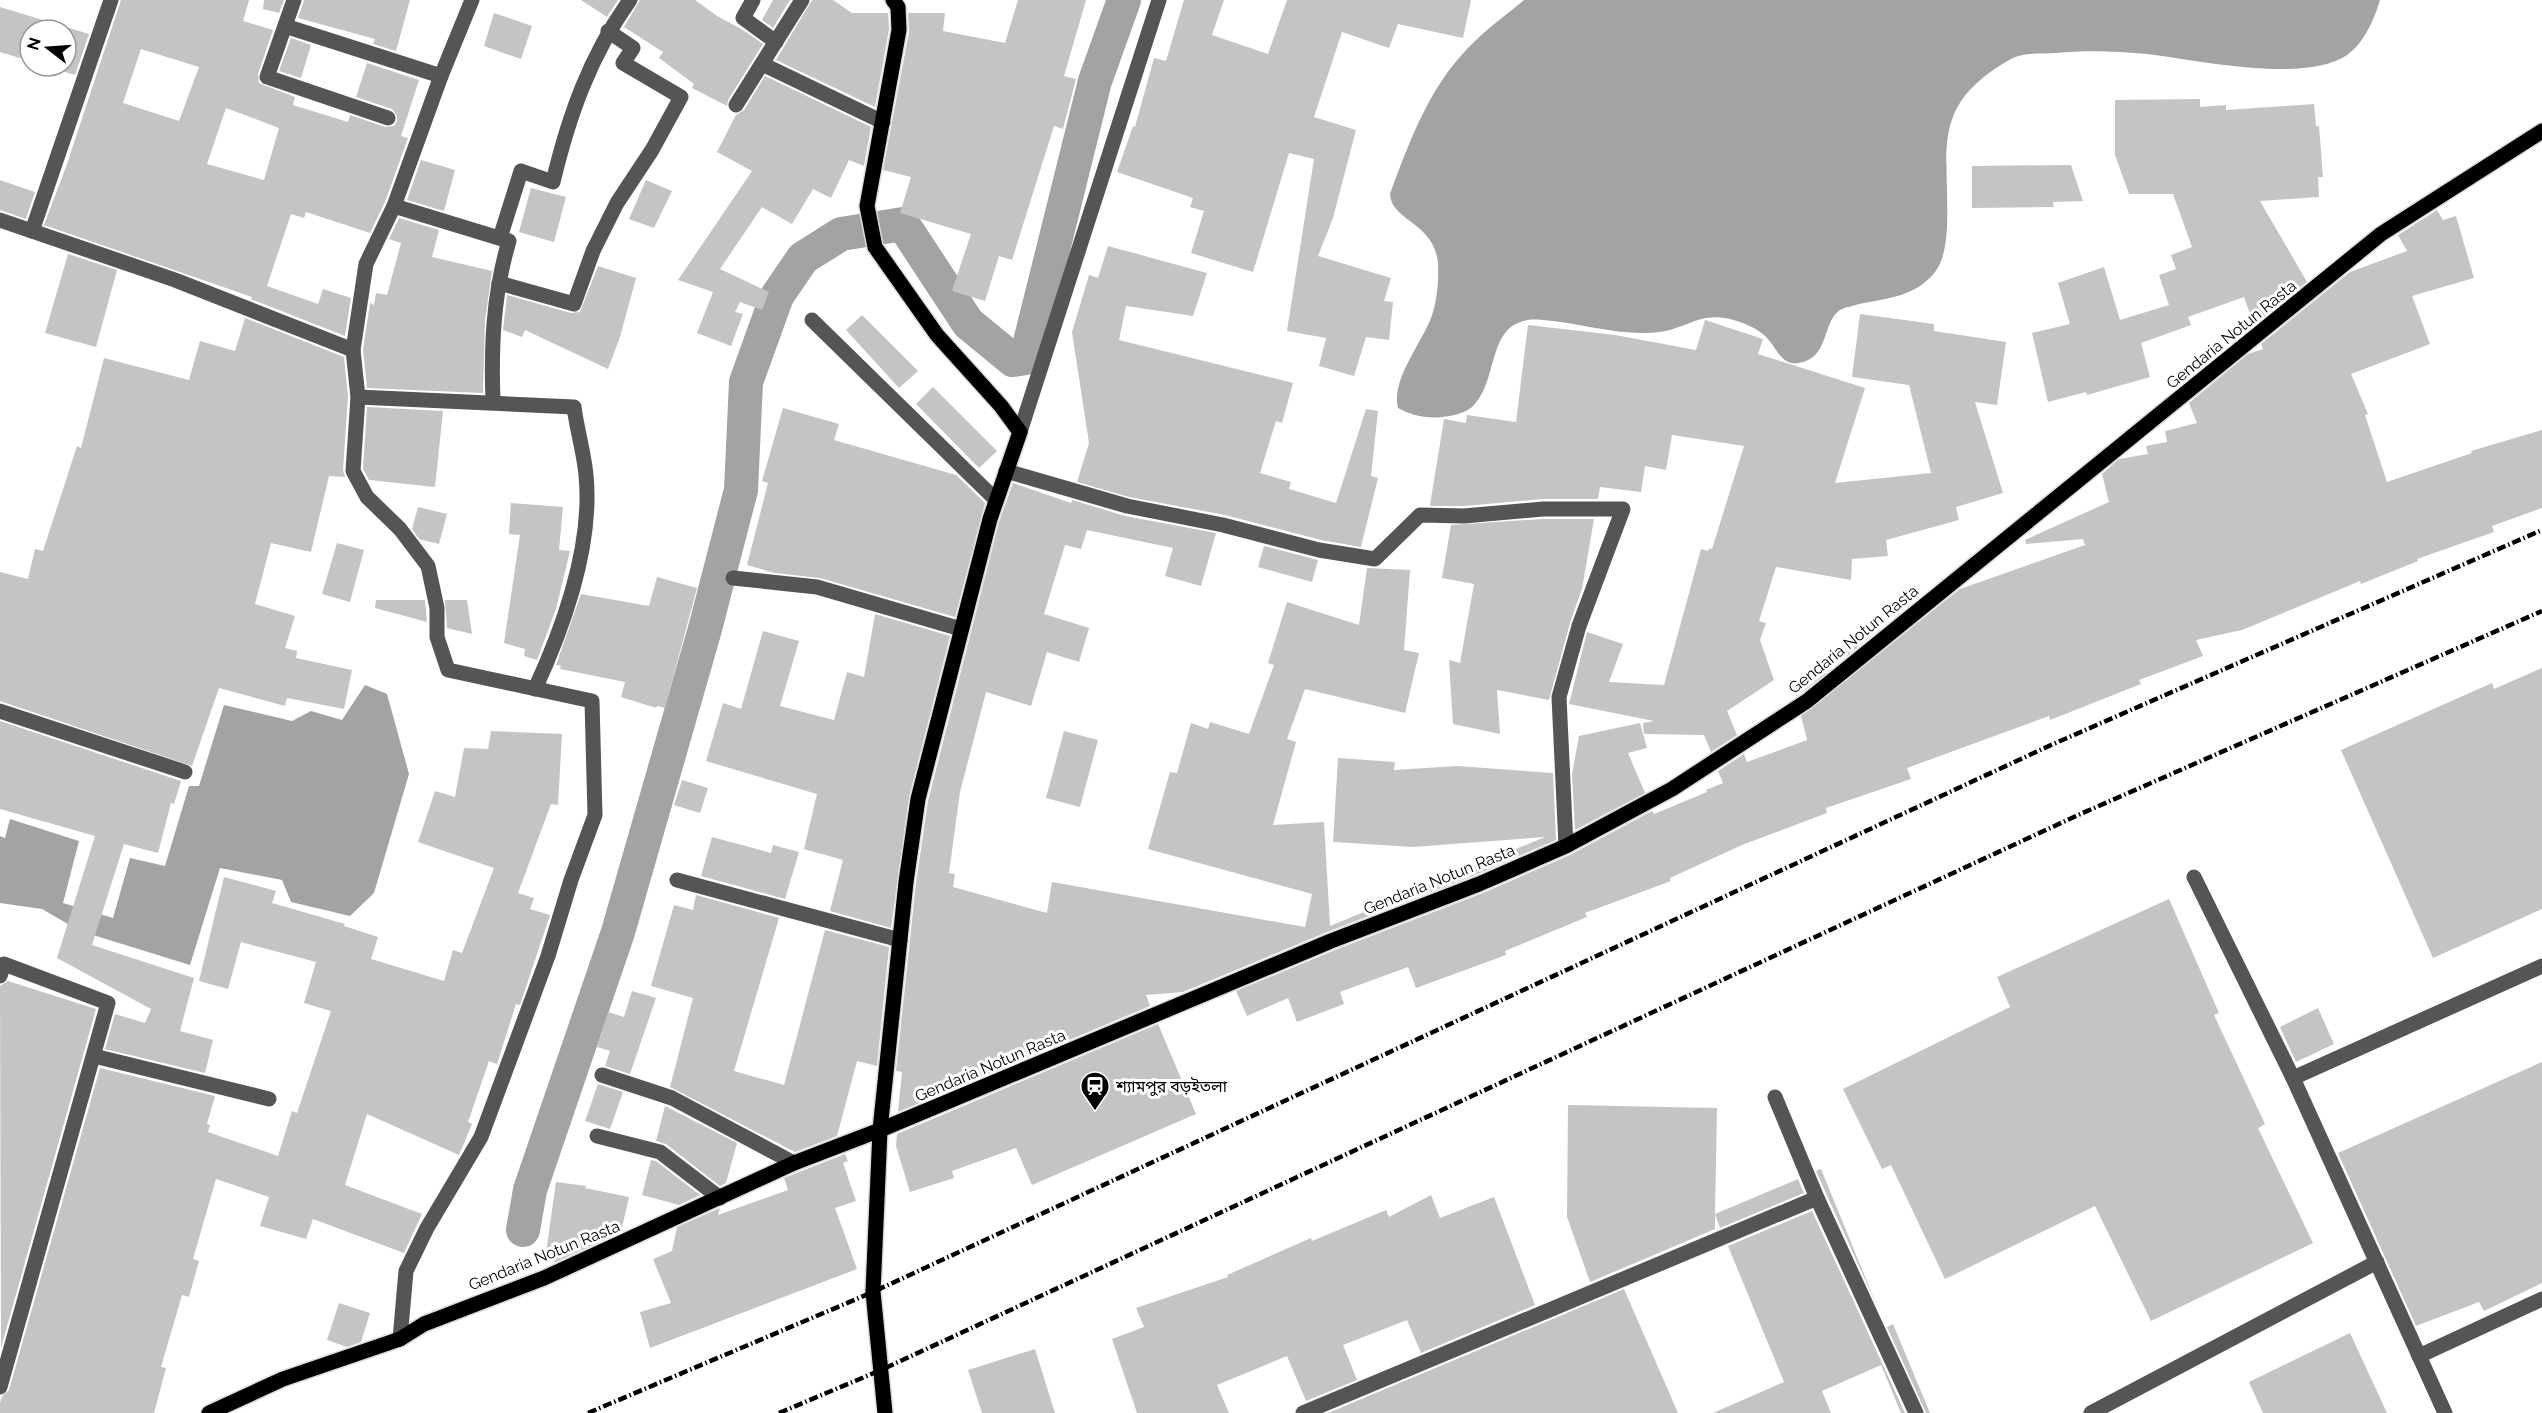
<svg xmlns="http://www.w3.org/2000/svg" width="2542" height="1413" font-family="Raleway,'Noto Sans Bengali',sans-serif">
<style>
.water{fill:#a3a3a3}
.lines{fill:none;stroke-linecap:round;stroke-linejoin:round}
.canal{stroke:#a3a3a3;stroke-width:34}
.building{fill:#c4c4c4;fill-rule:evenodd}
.major-casing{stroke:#dbdbdb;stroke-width:18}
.minor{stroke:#555;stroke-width:15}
.major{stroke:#000;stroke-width:15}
.rail{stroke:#000;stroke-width:4.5;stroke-dasharray:9 3 1.5 3;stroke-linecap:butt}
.labels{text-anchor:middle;stroke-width:6;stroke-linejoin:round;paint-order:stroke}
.street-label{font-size:16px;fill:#000;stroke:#fff}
.poi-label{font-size:16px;fill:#000;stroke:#fff;text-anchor:start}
</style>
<rect width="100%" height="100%" fill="#fff"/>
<g class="water">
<path d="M1524 0H2380C2374 20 2364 43 2347 55 2304 84 2198 60 2147 54 2117 51 2085 50 2056 53 2042 54 2023 52 2011 59 1928 106 1950 149 1947 228 1946 242 1944 261 1935 272 1915 297 1888 298 1859 304 1854 306 1845 307 1840 310 1821 323 1830 359 1798 363 1781 366 1776 346 1765 336 1756 327 1741 322 1730 319 1700 312 1687 328 1660 332 1622 337 1581 323 1543 320 1483 314 1502 379 1472 407 1463 414 1452 416 1442 417 1426 419 1411 415 1398 408 1391 380 1421 344 1431 318 1437 302 1439 281 1438 263 1434 222 1391 221 1390 194 1409 142 1429 88 1468 48 1485 30 1505 16 1524 0Z"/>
<polygon points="365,685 387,694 409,774 374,893 350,916 291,902 282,880 220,868 190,965 80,931 42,909 0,903 0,836 5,838 10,819 79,841 63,903 113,918 130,858 165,866 189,786 199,786 224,705 292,721 311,711 342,720"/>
</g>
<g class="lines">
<polyline class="canal" points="523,1230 530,1190 618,932 705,629 741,490 746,382 777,296 803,258 841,234 903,224 968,323 1013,360 1026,358 1095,81 1124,0"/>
</g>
<g class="building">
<path d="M121 0H249L243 21 273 30 258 74 259 83 295 97 293 105 348 122 350 115 385 127 394 126 397 121V116L392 109 356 97 367 63 419 80 401 136 408 138 385 202 370 233 306 212 304 218 291 214 267 286 318 304 323 289 351 298 345 336 251 299 252 297 44 225 67 164ZM141 49 199 67 179 121 123 103ZM226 108 279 128 264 180 207 164Z"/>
<polygon points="264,0 284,0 279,13 263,9"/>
<polygon points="304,0 410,0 396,51 373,44 375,39 298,18"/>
<polygon points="581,0 618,0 607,17"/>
<polygon points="640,0 695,0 717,16 743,30 763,44 728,100 727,106 692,88 694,84 659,58 663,52 624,27"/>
<polygon points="773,0 790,0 773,28 762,20"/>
<polygon points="812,0 833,0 852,13 888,13 889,29 875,107 776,60"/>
<polygon points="1018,0 1086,0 1064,76 1076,79 1063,129 1054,126 1012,260 999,256 985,301 952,291 971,234 900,213 911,177 883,170 909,32 908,13 945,13 943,31 1005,43"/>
<polygon points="1184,0 1224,0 1212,35 1268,54 1287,0 1471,0 1463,38 1398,24 1389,48 1342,32 1314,117 1356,130 1333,218 1318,256 1391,278 1384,301 1393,302 1389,340 1366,337 1354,376 1319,366 1326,338 1287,331 1314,159 1289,153 1253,272 1191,253 1204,211 1190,207 1193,198 1117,172 1133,126 1135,127 1154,58 1166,61"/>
<polygon points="0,7 89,34 75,75 45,66 66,66 66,30 30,30 30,61 0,52"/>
<polygon points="494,13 532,26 521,59 484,46"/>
<polygon points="291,38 311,45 301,78 279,71"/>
<polygon points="765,76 871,127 864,166 849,160 831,198 813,189 792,224 762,207 720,269 769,292 762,310 740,302 735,312 743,314 731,346 697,333 713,292 678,280 752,171 717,152 736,115 744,110"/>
<polygon points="2200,99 2200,107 2226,105 2226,110 2314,104 2316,126 2319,126 2323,177 2318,177 2319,197 2260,201 2307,282 2254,325 2244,297 2188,317 2191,325 2141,343 2150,377 2087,395 2086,392 2048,402 2032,333 2070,324 2058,283 2104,267 2120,320 2169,305 2159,275 2176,269 2171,255 2192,247 2173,194 2129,194 2115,155 2115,100"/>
<polygon points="421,160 455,170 444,211 407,200"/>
<polygon points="2071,165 2083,201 2053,202 2054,207 1972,208 1972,166"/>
<polygon points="0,180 35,192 26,219 0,210"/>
<polygon points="646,180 672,191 654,228 629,219"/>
<polygon points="531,188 566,197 554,242 519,232"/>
<polygon points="2437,210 2443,220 2456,216 2474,278 2412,296 2430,344 2351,374 2368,414 2365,415 2387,482 2472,453 2471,451 2542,430 2542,508 2492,526 2494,532 2417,559 2418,561 2361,584 2360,581 2242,630 2196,640 2203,656 2139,680 2141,684 2050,720 2049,716 1907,768 1911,779 1826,808 1827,813 1742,845 1670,878 1671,881 1585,913 1587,917 1505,951 1506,955 1416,988 1408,967 1340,992 1344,1004 1297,1022 1288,998 1247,1016 1236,991 1335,950 1483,893 1570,855 1652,811 1654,814 1707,792 1706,790 1723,783 1718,771 1744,754 1747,762 1807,740 1801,716 1960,589 2085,545 2083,539 2026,544 2025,540 2109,502 2102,474 2119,459 2148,454 2146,446 2167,442 2165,431 2197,423 2189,403 2248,354 2263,349 2261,344 2350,272 2407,251 2398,235"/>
<polygon points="399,218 439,230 432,257 492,271 485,321 483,393 367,388 363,350 370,303 374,305 376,293 387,295 401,243 389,239"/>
<polygon points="1108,246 1207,273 1193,316 1126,306 1119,340 1293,383 1282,423 1276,421 1260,473 1291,482 1289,489 1336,503 1366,409 1378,411 1371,476 1378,478 1361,547 1321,540 1225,515 1129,497 1077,482 1089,443 1072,332 1089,275 1098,278"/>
<polygon points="68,254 117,270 96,347 45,333"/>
<polygon points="598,266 636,278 620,337 608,369 525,330 522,337 503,330 507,295 571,313 580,312"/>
<polygon points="1860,314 1934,324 1934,331 2006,342 1997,405 1975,402 2003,493 1956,507 1959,520 1886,540 1888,556 1852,559 1851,580 1776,567 1759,621 1766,623 1760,640 1774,680 1727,711 1737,735 1711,752 1704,735 1644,734 1643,723 1654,721 1569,704 1587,632 1623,644 1609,682 1664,685 1701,549 1708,551 1710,548 1712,549 1744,446 1672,435 1666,470 1645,466 1641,492 1600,487 1598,499 1543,499 1464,506 1432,506 1430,505 1444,419 1466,423 1467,415 1516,422 1528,325 1615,335 1696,350 1705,320 1763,339 1758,354 1865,388 1835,483 1931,473 1909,385 1852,377"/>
<polygon points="862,315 918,371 899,388 846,330"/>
<polygon points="245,318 344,357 348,397 343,470 345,477 329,476 311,552 271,543 255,604 295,616 285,648 297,651 296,658 352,670 344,709 287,698 285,706 219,688 192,766 0,701 0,572 28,579 35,549 43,551 77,446 81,448 104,358 189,380 200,341 235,351"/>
<polygon points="933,387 997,451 979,468 916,404"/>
<polygon points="367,407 443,411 435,487 369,480 363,469"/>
<polygon points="783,408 839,424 834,440 956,475 985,503 955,617 820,578 774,573 747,565 768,483 762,481"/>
<polygon points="1013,483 1071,503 1072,500 1125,516 1216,533 1201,586 1165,576 1173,548 1087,530 1081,549 1065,545 1044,614 1089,628 1079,662 1047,652 1031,706 986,692 960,792 949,873 955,874 953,887 1047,913 1052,882 1305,927 1312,894 1148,849 1170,772 1177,773 1191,723 1208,729 1210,722 1249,734 1274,665 1268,663 1287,602 1359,625 1367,568 1410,570 1404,650 1419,653 1405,713 1305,689 1287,739 1296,742 1273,825 1324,822 1330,926 1545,837 1413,847 1333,842 1338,758 1395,762 1394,770 1457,766 1553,773 1556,840 1475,875 1327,932 1183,992 1146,995 1150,1006 898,1112 902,1072 896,1071 916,883 928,801 999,522"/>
<polygon points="511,503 563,507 559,550 570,551 556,609 537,660 524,656 525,649 504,643 520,535 509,534"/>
<polygon points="418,507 447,514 439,544 419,539 412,529"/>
<polygon points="1543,519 1594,519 1582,589 1570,623 1549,700 1497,690 1500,734 1453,724 1449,660 1460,663 1474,584 1442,578 1451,525"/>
<polygon points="337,543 364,550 350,602 322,594"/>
<polygon points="1264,546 1318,560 1312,582 1258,567"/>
<polygon points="657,577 697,588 665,708 657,706 656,708 621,697 625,682 560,669 561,666 556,665 581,594 649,606"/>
<polygon points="376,600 425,600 427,622 375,608"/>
<polygon points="445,600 467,600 472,634 447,628"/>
<polygon points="875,614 950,636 909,797 891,928 830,911 843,860 804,849 817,794 706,761 723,703 741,709 763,631 799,641 780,706 834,720 847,672 864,677"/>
<polygon points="1883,626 1847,656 1842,640"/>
<polygon points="2542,668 2542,909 2433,958 2341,750 2492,683 2494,689"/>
<polygon points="1827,673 1801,693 1796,696 1793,681"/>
<polygon points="0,721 181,781 174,804 171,803 158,853 124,844 92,945 194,978 180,1031 213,1040 205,1073 105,1049 115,1014 145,1023 151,1009 57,958 95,836 0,809"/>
<polygon points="1640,723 1647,748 1628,753 1645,793 1575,830 1572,774 1579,736"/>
<polygon points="491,731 562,734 558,805 551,804 518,893 534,898 530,909 550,915 520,1005 516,1004 497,1064 489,1061 468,1122 472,1124 459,1155 367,1114 345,1185 422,1214 404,1253 313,1219 306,1239 260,1226 269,1197 216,1179 193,1259 199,1261 189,1297 182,1295 161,1367 166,1368 154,1413 0,1413 0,1403 2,1396 9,1390 100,1068 215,1096 207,1124 210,1125 208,1132 278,1156 292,1111 297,1113 331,1011 304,1003 316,962 241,942 228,989 199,981 224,877 276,891 272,903 345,924 344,926 378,937 371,959 444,981 453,950 462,953 494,868 418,842 435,791 455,797 464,748 488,749"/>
<polygon points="1064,731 1098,740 1080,807 1046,798"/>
<polygon points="682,780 708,788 700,813 674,805"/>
<polygon points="712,837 771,853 773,845 799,852 785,899 701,876"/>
<polygon points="696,895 779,918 734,1071 784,1085 825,930 889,947 877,1066 857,1061 837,1136 795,1152 670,1087 693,998 651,986 674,905 693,910"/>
<polygon points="2169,899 2219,1013 2214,1015 2265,1124 2258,1128 2313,1243 2151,1321 2095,1206 1945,1279 1891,1165 1882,1169 1843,1089 2010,1007 1997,977"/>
<polygon points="8,981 96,1009 1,1348 0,986"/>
<polygon points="632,991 656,998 630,1074 605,1066 610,1051 597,1047 608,1012 624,1017"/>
<polygon points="2318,1008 2334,1044 2296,1062 2280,1027"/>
<polygon points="1158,1024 1196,1114 1032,1185 1016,1148 952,1171 954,1178 910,1192 896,1146 897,1134"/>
<polygon points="2542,1062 2542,1283 2484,1311 2479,1302 2416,1326 2338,1153"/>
<polygon points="598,1084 623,1092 610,1129 585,1121"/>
<polygon points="1568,1105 1717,1108 1715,1214 1798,1179 1804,1193 1720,1228 1715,1214 1715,1229 1590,1282 1567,1217"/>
<polygon points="665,1106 737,1143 726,1183 720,1186 666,1144 656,1141"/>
<polygon points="845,1154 848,1161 843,1163 856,1201 835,1208 857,1269 650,1348 640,1312 671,1303 653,1259 672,1251 677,1227 720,1208 718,1215 788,1190 784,1178"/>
<polygon points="651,1160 656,1161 700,1195 679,1205 642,1195"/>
<polygon points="1821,1169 1877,1306 1816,1171"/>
<polygon points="556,1182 586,1186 585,1188 629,1197 621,1232 556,1262 545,1260"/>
<polygon points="1431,1195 1440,1218 1494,1197 1535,1305 1421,1353 1407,1320 1343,1345 1357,1380 1306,1401 1287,1356 1217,1385 1229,1413 1137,1413 1112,1339 1144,1327 1136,1308 1228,1277 1227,1275 1311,1238 1312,1241 1386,1210 1389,1217"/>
<polygon points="1812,1211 1905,1413 1901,1413 1881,1365 1822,1391 1831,1413 1713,1413 1784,1382 1728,1246"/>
<polygon points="1624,1289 1678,1413 1328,1413"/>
<polygon points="339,1303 370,1313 361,1342 347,1347 327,1340"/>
<polygon points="1893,1324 1930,1413 1926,1413 1887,1327"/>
<polygon points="2350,1333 2387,1413 2263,1413 2249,1382"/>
<polygon points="1035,1349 1055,1413 982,1413 968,1370"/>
</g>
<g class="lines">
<g class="major-casing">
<g id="major">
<polyline points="209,1413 283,1379 400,1339 424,1324 544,1278 794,1163 880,1130 1331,941 1479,884 1566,846 1672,789 1807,701 2381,234 2542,131"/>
<polyline points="885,1413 873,1292 880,1130 906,882 918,799 990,519 1020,432 1001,406 937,335 875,247 867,206 899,30 898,7 893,0"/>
</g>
</g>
<g class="minor">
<polyline points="294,0 267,77 388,118"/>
<polyline points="753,0 743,18 776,42"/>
<polyline points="285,26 441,76"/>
<polyline points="762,64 883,122"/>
<polyline points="736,105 802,0"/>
<path d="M394 206 509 241C493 295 491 347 493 402"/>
<polyline points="0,220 175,280 353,350 366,264 394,206 441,76 472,0"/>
<polyline points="32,231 111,0"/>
<path d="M500 238 521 171 553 182C569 115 590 56 630 0"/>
<polyline points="499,283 574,304 593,251 617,203 652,150 681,97 623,63 633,48 608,31"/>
<polyline points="812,320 996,500"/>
<polyline points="353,350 358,397 353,471 367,497 400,529 428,566 437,608 437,637 448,670 592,701 595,815 571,880 548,956 481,1137 427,1228 406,1271 400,1339"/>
<path d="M358 397 574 407C577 430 584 453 586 475 593 545 564 626 535 689"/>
<polyline points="1020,432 1159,0"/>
<polyline points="1006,471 1127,506 1223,525 1319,550 1375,559 1420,515 1464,516 1543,509 1623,509 1579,626 1559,697 1566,846"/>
<polyline points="733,578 817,587 961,629"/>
<polyline points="0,711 185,772"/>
<polyline points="2194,877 2293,1078 2445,1413"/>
<polyline points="677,880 900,940"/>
<polyline points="0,976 4,964 108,1003 0,1387"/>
<polyline points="94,1056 269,1099"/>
<polyline points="602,1075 672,1098 794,1163"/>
<polyline points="2293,1078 2542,966"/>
<polyline points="1775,1097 1817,1198 1916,1413"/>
<polyline points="597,1136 660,1152 720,1198"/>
<polyline points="2419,1356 2542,1299"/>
<polyline points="1303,1413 1817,1198"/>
<polyline points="2091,1413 2377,1262"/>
</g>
<use href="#major" class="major"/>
<g class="rail">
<polyline points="588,1413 873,1292 2051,745 2542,530"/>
<polyline points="779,1413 881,1370 2076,816 2542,611"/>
</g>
</g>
<defs>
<g id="station-pin" transform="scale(1.5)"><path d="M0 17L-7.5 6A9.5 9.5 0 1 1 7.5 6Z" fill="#000" stroke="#fff"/><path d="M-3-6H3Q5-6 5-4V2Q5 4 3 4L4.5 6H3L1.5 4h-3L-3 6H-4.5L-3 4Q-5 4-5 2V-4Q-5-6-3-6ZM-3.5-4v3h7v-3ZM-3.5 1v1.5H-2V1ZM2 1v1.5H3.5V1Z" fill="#fff"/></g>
</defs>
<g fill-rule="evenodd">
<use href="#station-pin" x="1095" y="1086"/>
</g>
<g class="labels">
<g class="street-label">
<text transform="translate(2231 334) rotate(-39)" y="6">Gendaria Notun Rasta</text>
<text transform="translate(1853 639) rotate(-39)" y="6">Gendaria Notun Rasta</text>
<text transform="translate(1439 879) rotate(-22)" y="6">Gendaria Notun Rasta</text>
<text transform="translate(990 1065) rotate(-23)" y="6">Gendaria Notun Rasta</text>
<text transform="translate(544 1255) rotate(-22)" y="6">Gendaria Notun Rasta</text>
</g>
<g class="poi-label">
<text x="1116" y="1092">শ্যামপুর বড়ইতলা</text>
</g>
</g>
<g transform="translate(48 48) rotate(287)"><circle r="28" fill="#ffffff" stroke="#999999" stroke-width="1.5"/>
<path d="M0-4.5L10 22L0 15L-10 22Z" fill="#000000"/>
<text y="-9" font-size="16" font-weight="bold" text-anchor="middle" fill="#000000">N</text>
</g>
</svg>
